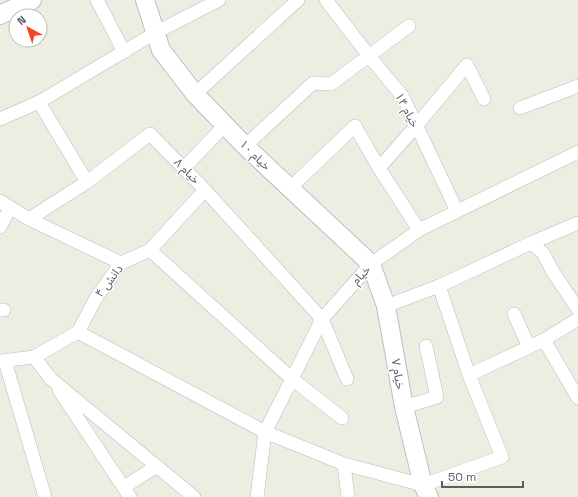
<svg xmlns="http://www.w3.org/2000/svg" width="578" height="497" font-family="'Space Grotesk','Noto Sans Arabic',sans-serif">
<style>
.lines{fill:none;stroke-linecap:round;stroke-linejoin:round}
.street-casing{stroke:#babcc2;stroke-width:14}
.secondary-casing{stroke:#babdc5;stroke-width:20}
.street{stroke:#fff;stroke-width:13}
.secondary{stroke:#fff;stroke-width:18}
.labels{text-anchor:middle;stroke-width:3;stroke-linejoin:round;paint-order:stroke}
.street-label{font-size:12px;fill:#5a5e64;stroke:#fff}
</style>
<rect width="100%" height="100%" fill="#eeede2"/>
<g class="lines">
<g class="street-casing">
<g id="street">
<polyline points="97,0 124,52"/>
<polyline points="326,0 369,56 403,97 457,211"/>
<polyline points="195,94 287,10 298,0"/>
<polyline points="39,102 87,182"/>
<polyline points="520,108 578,86"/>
<polyline points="0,119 39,102 155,33 219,0"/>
<polyline points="245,146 313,83 331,84 409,26"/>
<polyline points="184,168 225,125"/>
<polyline points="379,168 416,126 467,65 484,99"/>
<polyline points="290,188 355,126 379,168 419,230"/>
<polyline points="0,201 29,219 121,263"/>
<polyline points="29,219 87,182 150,134 205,190 322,319 347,379"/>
<polyline points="0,227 10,208"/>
<polyline points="531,243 543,253 553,272 578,309"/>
<polyline points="150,250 292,379 342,418"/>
<polyline points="386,306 439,286 531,243 578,223"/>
<polyline points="0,310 4,310"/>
<polyline points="514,314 529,347"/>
<polyline points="78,332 265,432 344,464 423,485 502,457 469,375 439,286"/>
<polyline points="544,340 578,398"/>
<polyline points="34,357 51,379 194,497"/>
<polyline points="0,361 34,357 78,332 96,298 121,263 150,250 205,190"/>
<polyline points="5,361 45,497"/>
<polyline points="469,375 544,340 578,319"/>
<polyline points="59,390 130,497"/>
<polyline points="404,407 437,397 426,346"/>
<polyline points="344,464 348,497"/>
<polyline points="124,487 157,466"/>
<polyline points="257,497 265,432 292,379 322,319 371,264 419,230 578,152"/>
</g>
</g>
<g class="secondary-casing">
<g id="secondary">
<polyline points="145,0 161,50 195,94 245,146 371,264 386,306 404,407 423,485 429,497"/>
<polyline points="0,15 32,0"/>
</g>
</g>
<use href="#street" class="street"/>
<use href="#secondary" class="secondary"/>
</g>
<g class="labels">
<g class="street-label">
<text transform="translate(407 110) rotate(62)" y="4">خیام ۱۴</text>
<text transform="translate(255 155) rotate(44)" y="4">خیام ۱۰</text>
<text transform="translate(187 171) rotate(45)" y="4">خیام ۸</text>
<text transform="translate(361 275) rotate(-47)" y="4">خیام</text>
<text transform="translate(109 281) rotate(-53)" y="4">دانش ۴</text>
<text transform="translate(398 374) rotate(80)" y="4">خیام ۷</text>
</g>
</g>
<g transform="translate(28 28) rotate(320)"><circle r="19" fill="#ffffff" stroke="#bdbfc1"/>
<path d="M0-3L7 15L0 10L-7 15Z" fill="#f64420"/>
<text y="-6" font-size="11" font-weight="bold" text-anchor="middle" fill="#5a5e64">N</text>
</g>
<path d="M442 481v6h81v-6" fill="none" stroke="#5a5e64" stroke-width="2"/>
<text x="448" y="481" font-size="12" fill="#5a5e64" stroke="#ffffff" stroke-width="3" paint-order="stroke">50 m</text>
</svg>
